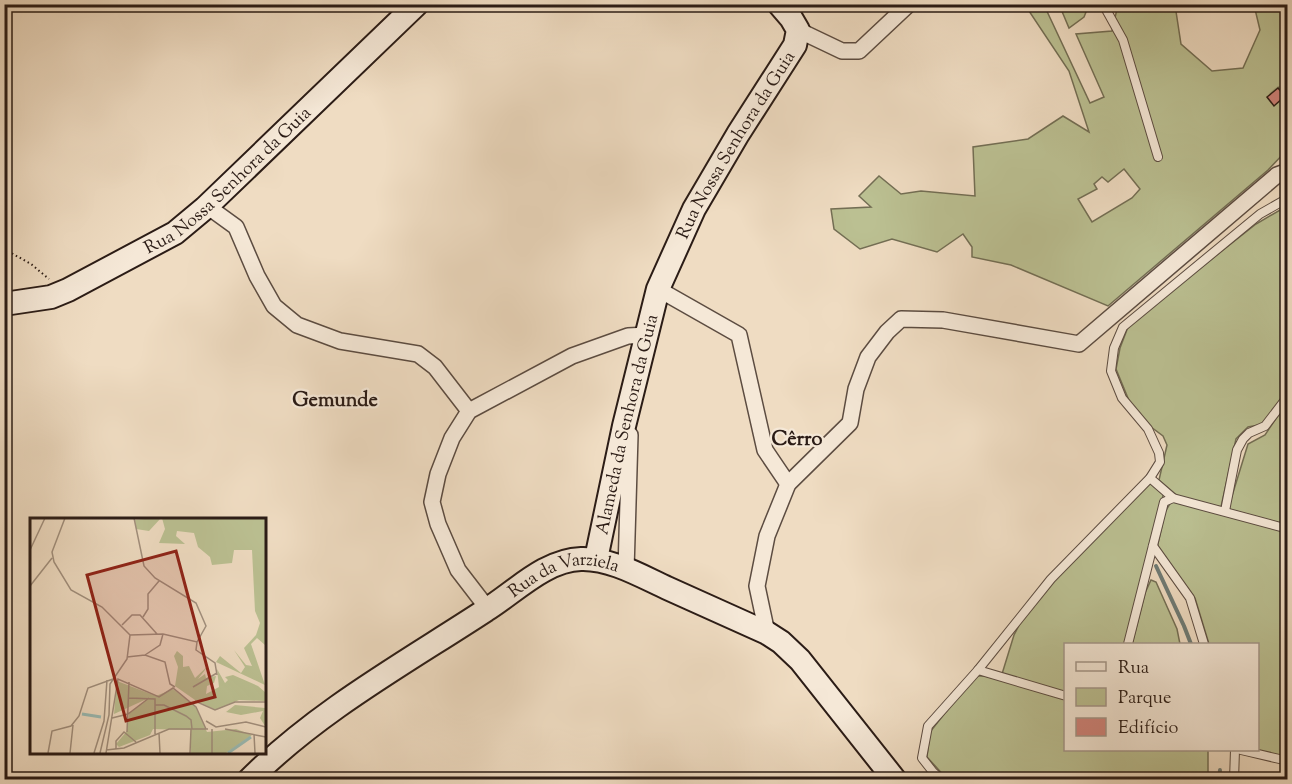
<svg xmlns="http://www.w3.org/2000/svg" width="1292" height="784" font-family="'Sorts Mill Goudy',serif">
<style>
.green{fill:#bbc092;stroke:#736e54;stroke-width:1.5;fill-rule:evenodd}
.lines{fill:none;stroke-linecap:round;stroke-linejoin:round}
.stream{stroke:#6e7b75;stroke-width:4}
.building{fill:#d2847c;stroke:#2b1c16;stroke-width:1.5;filter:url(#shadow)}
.lane-casing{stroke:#5c4c41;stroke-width:10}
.street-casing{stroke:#5c4c41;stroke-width:18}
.secondary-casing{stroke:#2b1c16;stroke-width:26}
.path{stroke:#2b1c16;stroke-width:2;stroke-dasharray:1.5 3;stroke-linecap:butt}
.lane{stroke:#f5e8d7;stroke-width:8}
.street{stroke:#f5e8d7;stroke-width:15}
.secondary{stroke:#f5e8d7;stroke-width:22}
.labels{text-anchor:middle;stroke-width:4.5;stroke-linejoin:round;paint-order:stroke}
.street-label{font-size:18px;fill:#2b1c16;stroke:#f5e8d7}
.neighbourhood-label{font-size:20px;font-weight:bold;fill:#2b1c16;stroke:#f5e8d7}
.inset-river{fill:none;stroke:#9abbb4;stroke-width:3}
.inset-road{fill:none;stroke:#a18f7d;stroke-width:1.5}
.view{fill:#8f2418;fill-opacity:0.15;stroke:#8f2418;stroke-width:3}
.inset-edge{fill:none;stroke:#2b1c16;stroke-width:3}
</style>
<defs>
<filter id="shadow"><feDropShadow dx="3.5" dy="-3.5" stdDeviation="0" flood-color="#0004"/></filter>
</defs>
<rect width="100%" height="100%" fill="#efdcc2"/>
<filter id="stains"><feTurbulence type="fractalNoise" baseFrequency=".00333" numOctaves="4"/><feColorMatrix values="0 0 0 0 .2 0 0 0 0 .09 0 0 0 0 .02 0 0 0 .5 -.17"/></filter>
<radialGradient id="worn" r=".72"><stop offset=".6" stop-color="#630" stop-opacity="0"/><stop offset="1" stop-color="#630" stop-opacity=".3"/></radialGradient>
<g class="green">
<path d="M1025 5H1044L1090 103 1104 97 1076 34 1112 31 1117 9 1116 5H1175L1181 44 1212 71 1243 68 1260 30 1254 5H1287V150L1268 170 1108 306 1011 265 972 257V247L963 234 937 252 892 239 860 249 834 229 831 209 871 207 859 196 879 176 901 194 921 191 975 196 973 147 1028 139 1063 116 1089 132 1069 71ZM1124 169 1140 189 1132 198 1092 222 1078 199 1097 189 1094 184 1102 177 1108 182Z"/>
<polygon points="1076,5 1088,7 1084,17 1069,28 1061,9"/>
<polygon points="1287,206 1287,393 1264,424 1248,427 1236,439 1221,507 1180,498 1159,480 1167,445 1163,436 1147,424 1130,403 1116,369 1120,348 1128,327 1161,299 1256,224"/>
<polygon points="1287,402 1287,525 1228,509 1248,444 1265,435"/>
<polygon points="1148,482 1164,492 1125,644 1066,644 1065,694 1002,674 1014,635 1025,614 1059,575"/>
<polygon points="1171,502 1176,502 1287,531 1287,757 1254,750 1258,750 1258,644 1209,644 1195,598 1157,548 1165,512"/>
<polygon points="1151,580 1156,582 1177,629 1180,644 1132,644 1145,593"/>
<polygon points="978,676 985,676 1065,698 1066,750 1208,750 1208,779 947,779 927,757 930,732 968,684"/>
</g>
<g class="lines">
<g class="stream">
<polyline points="1156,566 1184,626 1191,644"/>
<polyline points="1219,780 1220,770"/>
</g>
</g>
<polygon class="building" points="1278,88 1285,96 1274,106 1267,97"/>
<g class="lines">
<g class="lane-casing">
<g id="lane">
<polyline points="1103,4 1123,40 1158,157"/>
<polyline points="1150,478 1173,498"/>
<polyline points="1225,511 1237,450 1243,439 1249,433 1265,426 1288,396"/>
<polyline points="1153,546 1190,598 1204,644"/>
<polyline points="1128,644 1164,502 1173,498 1288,529"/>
<polyline points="978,670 1066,696"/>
<polyline points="1241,750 1288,761"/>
<polyline points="942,780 933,772 922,758 928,726 978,670 1051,579 1150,478 1160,462 1159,453 1148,429 1122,398 1111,371 1114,348 1123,327 1260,214 1288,198"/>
<polyline points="1234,780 1235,750"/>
</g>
</g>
<g class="street-casing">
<g id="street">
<polyline points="798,30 842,51 859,51 909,4"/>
<polyline points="207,206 236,227 257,276 274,306 297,325 340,341 418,354 435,367 469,411"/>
<polyline points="658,289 739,335 765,450 788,484"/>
<polyline points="626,570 630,435"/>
<polyline points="488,609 458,570 438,524 432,502 438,474 452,438 469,411 572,356 628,336 647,335"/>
<polyline points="767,633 757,586 767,536 788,484 850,423 856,389 868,357 887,332 901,319 943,320 1079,344 1277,175 1288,171"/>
</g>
</g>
<g class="secondary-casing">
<g id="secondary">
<path id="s1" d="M4 304 51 297 68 290 175 233 205 208 417 4"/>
<path id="s2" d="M596 559 624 426 658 289 694 209 738 134 795 45 798 30 791 18 779 4"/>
<path id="s3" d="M249 780C318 711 405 663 486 610 515 592 545 560 581 559 610 558 641 576 667 588 700 603 733 618 767 633L781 642 800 660 895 780"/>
</g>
</g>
<polyline class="path" points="4,249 31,264 49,279"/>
<use href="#lane" class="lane"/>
<use href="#street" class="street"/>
<use href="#secondary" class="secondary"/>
</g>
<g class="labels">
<g class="street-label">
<text dy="6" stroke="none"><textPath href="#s2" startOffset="441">Rua Nossa Senhora da Guia</textPath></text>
<text dy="6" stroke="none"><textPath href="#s1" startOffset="261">Rua Nossa Senhora da Guia</textPath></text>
<text dy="6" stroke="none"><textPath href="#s2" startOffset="138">Alameda da Senhora da Guia</textPath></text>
<text dy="6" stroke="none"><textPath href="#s3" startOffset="381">Rua da Varziela</textPath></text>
</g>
<g class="neighbourhood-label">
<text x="335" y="406">Gemunde</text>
<text x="797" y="445">Cêrro</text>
</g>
</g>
<g transform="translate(30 518)">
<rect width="236" height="236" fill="#efdcc2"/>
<path d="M124 0H131L119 13 106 11 105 2ZM132 0H235V127L227 120 221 126 235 167 186 144 190 138 211 155 215 149 204 132 216 147 222 148 214 130 226 117 230 105 225 93 222 32H204L202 45 182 47 180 39 168 29 164 15 147 13 146 18 155 26 129 25 135 11ZM147 133 153 138V149L159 148 165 160 178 148 168 161 175 156 176 160 186 158 184 165 177 168 176 176 189 169 187 151 195 165 198 162 195 159 203 157 228 168 235 174V183L209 182 186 192 165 182 145 168 148 149 144 138ZM87 163 126 178 143 171 165 188 177 214 206 211 222 217 196 235H161V212L123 211 120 217 89 229 86 226 97 213 99 196 119 180 84 196ZM205 187 235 190V208L230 200 233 193 211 197 196 194Z" fill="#bbc092"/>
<path class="inset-river" d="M52 196 71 199M198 235 221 219"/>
<path class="inset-road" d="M35 0 22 34 24 44 41 72 72 89 100 117 97 141 80 166 79 197 70 235M0 32 15 0M0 68 22 40M113 99 118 91V76L129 63M92 107 102 97H110L127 116M100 117 133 116 167 124 176 108 166 85 125 60 114 48 104 0M167 124 166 132 185 145 187 157M115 137 130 127 133 116M97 139 115 137 135 144 140 166 145 169M163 169 187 155M99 180 125 181V216M165 183 185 192 205 184H236M125 187H134L156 198 161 202 162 211M82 200 98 196 119 180M176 203 186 209 216 204 236 209M182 211V235M195 211 236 219M97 214 99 164M129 215 130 235M224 216 225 235M86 231V223L94 214 106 224M76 232 94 230 139 211H178M18 235 22 213 41 208 49 198 58 170 83 161M40 235 43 207M64 235 74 203 77 162M76 235 88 161 129 179 143 170 166 189 176 211M160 235 161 211"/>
<path class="view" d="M146 33 185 179 96 203 57 57Z"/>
<rect width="236" height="236" class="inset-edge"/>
</g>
<rect width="1292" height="784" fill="none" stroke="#efdcc2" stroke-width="24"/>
<rect x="6" y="6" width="1280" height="772" fill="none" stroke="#2b1c16" stroke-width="3"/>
<rect x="12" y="12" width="1268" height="760" fill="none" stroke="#2b1c16" stroke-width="1.5"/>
<rect x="1064" y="643" width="195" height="108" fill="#f5e8d7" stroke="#a4968a" stroke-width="1.5"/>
<rect x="1076" y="662" width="30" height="9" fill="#f5e8d7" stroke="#a4968a" stroke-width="1.5"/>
<text x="1118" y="673" font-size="18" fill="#2b1c16">Rua</text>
<rect x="1076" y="688" width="30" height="18" fill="#bbc092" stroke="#a4968a" stroke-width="1.5"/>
<text x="1118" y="703" font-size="18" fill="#2b1c16">Parque</text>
<rect x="1076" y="718" width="30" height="18" fill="#d2847c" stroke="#a4968a" stroke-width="1.5"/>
<text x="1118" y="733" font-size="18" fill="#2b1c16">Edifício</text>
<rect width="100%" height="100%" filter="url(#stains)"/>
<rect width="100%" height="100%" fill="url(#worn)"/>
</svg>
